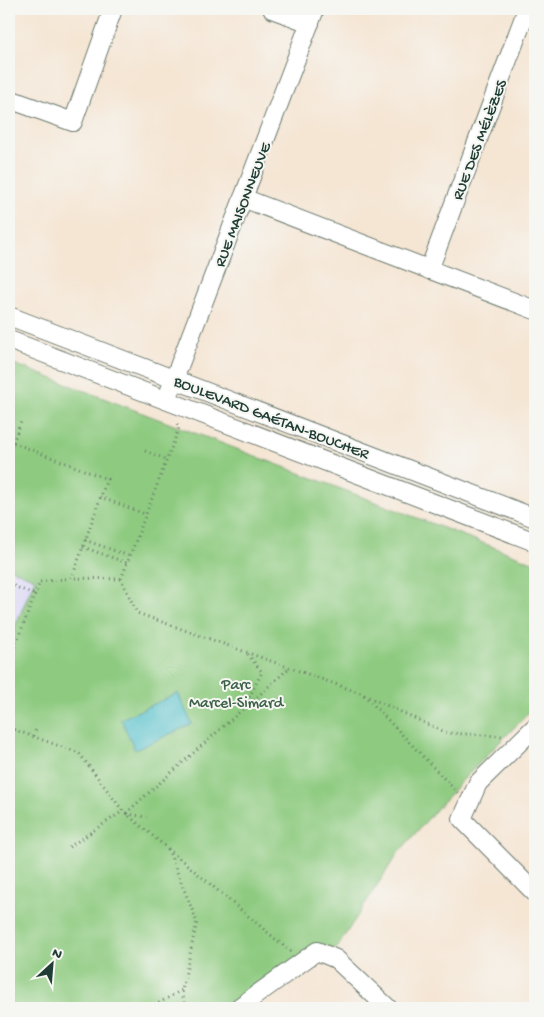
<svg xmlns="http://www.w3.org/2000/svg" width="544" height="1017" font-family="'Gochi Hand',sans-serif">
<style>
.built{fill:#dbd6f7}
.green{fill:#8ecb80;stroke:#56845a}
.water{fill:#54c1cc;stroke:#3a7f80}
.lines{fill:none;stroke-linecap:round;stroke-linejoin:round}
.minor-casing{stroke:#6a786c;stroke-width:20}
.path{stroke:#6a786c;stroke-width:3;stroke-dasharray:1 4;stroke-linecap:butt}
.minor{stroke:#fff;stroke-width:18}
.labels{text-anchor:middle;stroke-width:4;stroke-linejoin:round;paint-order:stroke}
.street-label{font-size:16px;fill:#1f3d34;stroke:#f6f6f2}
.park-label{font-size:16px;fill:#3b6047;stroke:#f6f6f2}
</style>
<rect width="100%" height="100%" fill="#f6f6f2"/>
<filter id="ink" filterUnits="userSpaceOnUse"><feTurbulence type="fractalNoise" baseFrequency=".02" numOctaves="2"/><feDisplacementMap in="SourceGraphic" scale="10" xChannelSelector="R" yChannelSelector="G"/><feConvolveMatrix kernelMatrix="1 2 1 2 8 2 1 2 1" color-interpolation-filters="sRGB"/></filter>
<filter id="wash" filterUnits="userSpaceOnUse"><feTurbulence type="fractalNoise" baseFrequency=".0096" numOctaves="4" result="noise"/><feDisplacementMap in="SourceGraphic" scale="20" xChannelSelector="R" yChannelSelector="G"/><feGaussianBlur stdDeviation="1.12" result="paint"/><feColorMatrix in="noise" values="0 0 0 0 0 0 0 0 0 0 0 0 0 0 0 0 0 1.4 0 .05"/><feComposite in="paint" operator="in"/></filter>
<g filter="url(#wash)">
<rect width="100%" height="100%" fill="#f5e5d3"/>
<polygon class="built" points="9,568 35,578 9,641"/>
<polygon class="green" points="9,362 535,563 535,706 457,786 398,853 336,949 317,951 238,1008 9,1008 9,641 35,579 9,568"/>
<polygon class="water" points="178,693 192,724 135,750 121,719"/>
</g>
<g filter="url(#ink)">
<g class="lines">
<g class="minor-casing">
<g id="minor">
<polyline points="272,9 310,23"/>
<polyline points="9,99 73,122 113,9"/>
<polyline points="243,198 535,310"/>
<polyline points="429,270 527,9"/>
<polyline points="9,316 535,518"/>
<polyline points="9,340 535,542"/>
<polyline points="170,390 315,9"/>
<polyline points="535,727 478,783 462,819 535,893"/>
<polyline points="238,1008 317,951 336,959 388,1008"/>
</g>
</g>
<g class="path">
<polyline points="177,424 179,428 121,579 137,613 363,694 458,793"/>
<polyline points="9,441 107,479 72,578"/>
<polyline points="13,442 22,419"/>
<polyline points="145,451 166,459"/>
<polyline points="100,497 145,514"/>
<polyline points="85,540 129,556"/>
<polyline points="83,547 127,563"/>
<polyline points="9,584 35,595"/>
<polyline points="9,661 40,582 72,578 121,579"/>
<polyline points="364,695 447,733 502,736"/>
<polyline points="246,707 289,668"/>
<polyline points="9,729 15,730 79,753 123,811 291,952"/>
<polyline points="34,736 36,728"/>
<polyline points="126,813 243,709 262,672 246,652"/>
<polyline points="127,814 147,817"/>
<polyline points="69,847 123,811"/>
<polyline points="168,849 197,922 182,990 185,1008"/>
<polyline points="150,1008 182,990"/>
</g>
<use href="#minor" class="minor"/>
</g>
</g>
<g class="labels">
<g class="street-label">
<text transform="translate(478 139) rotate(-69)" y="6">RUE DES MÉLÈZES</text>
<text transform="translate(241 204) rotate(-69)" y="6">RUE MAISONNEUVE</text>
<text transform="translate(272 416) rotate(21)" y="6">BOULEVARD GAÉTAN-BOUCHER</text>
</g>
<g class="park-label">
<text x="236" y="689">Parc<tspan x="236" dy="18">Marcel-Simard</tspan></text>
</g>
</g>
<rect width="544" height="1017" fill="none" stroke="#f6f6f2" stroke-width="30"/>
<g transform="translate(52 964) rotate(26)" stroke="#f6f6f2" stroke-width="4" paint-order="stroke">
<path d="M0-4L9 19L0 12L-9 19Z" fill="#1f3d34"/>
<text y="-8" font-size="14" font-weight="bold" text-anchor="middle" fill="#1f3d34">N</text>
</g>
</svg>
